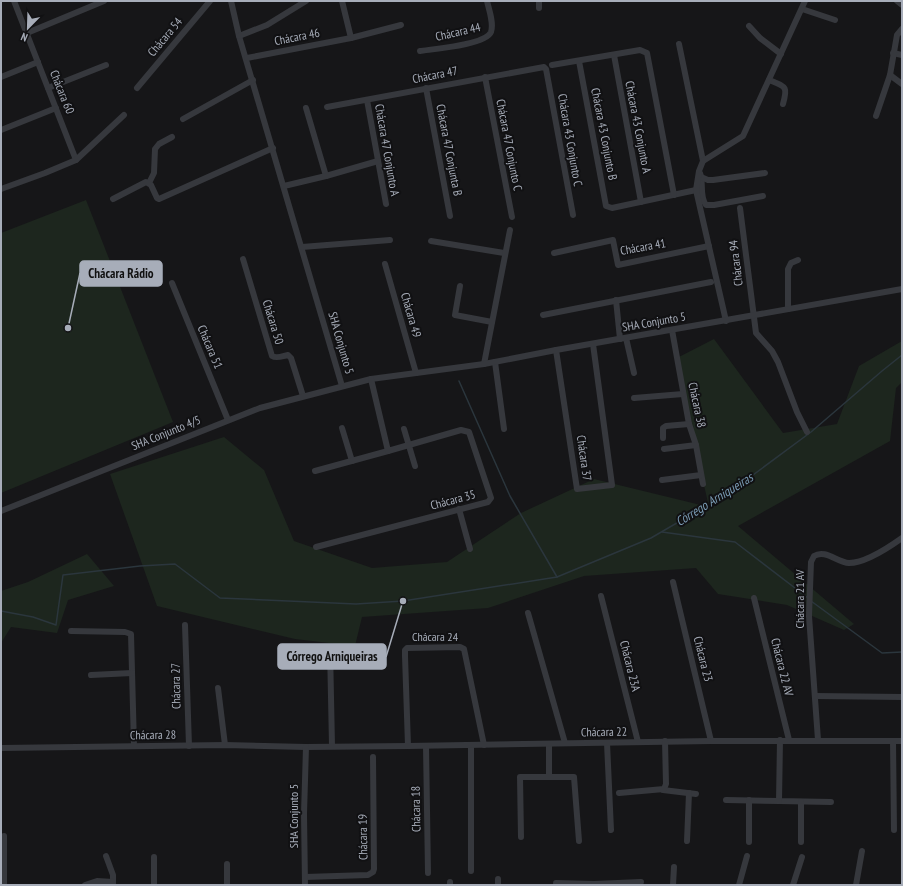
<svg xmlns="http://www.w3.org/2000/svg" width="903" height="886" font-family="'PT Sans Narrow',sans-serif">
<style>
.green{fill:#1d261e}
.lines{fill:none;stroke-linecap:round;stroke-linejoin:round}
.stream{stroke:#2b363d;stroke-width:1.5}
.minor{stroke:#36383d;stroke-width:6}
.labels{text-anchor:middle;stroke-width:4;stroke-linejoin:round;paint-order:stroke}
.street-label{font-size:12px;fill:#a7adb9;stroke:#111113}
.water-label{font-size:13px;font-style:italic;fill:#7c9db6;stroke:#111113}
.leader{fill:none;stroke:#a7adb9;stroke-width:1.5}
.callout-dot{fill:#a7adb9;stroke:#111113;stroke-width:1.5}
.callout{fill:#a7adb9;stroke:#a7adb9;stroke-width:1.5}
.callout-label{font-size:13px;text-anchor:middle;font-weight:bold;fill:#111}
</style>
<rect width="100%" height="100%" fill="#161618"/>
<g class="green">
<polygon points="86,200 173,422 1,493 1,233"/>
<polygon points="714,339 783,433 837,424 859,366 902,341 902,382 896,388 890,441 738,526 854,624 844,630 787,605 718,594 696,568 584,576 488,608 362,617 355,646 295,639 157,606 110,474 224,437 264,470 294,541 372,568 447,562 521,513 594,479 709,507 675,359"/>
<polygon points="87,554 114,586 68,600 57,633 11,627 1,643 1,591 28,582"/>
</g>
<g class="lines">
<g class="stream">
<polyline points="459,381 510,496 557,577"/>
<polyline points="662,532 735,542 808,598"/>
<polyline points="811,601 882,653 902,652"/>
<polyline points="1,611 33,617 56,625 63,575 140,566 175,564 220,598 356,604 403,601 557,577 651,538 730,492 811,432 882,371 902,355"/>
</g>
<g class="minor">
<polyline points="14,1 76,160"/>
<polyline points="231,1 239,36 342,386"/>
<polyline points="342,1 351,38"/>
<polyline points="539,1 539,8"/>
<polyline points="897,1 902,5"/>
<polyline points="802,9 835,20"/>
<polyline points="749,26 760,38 781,54"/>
<polyline points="27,33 104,1"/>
<polyline points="239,36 267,25 306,1"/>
<polyline points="679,44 703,161"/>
<path d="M420 51C433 49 486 45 491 32 494 23 489 10 487 1"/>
<polyline points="893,53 902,55"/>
<polyline points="614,55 641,202"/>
<polyline points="247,58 351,38 401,25"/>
<polyline points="579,61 606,206 612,208 696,190"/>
<polyline points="552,65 640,50 647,53 674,195"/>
<polyline points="890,75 902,84"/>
<polyline points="1,77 38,62"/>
<polyline points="485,77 512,217"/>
<path d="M769 80C786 87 788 86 783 104"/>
<polyline points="48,88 106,65"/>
<polyline points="137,88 210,1"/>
<polyline points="426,88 450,216"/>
<polyline points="367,100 386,204"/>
<polyline points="327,107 544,67 546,69 573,215"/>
<polyline points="306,108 326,176"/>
<polyline points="876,116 890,75 897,35 902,29"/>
<polyline points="183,119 253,80"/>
<polyline points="1,130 56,108"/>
<path d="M700 173C704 183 699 196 706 205H714L763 196"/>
<polyline points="701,177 708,180 713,180 765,173"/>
<polyline points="149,183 154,173 155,149 159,144 172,137"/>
<polyline points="284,186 326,176 378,161"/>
<polyline points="1,189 45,173 76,160 124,115"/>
<polyline points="113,199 146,182 151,185 157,198 159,199 273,148"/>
<polyline points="740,208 756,333 772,351 778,362 797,412 807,432"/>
<polyline points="431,241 504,253"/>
<polyline points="302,247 390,240"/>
<polyline points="554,253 613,240 618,265 709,246"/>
<path d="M243 259 272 356C277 359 282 356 288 355L291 358 303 396"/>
<polyline points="385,264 416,373"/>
<polyline points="172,283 228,420"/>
<polyline points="460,286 455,315 492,322"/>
<polyline points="616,300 620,339"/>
<polyline points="788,309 788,269 791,263 798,260"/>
<polyline points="543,315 711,282"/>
<polyline points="726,321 696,190 699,171 703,161 743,136 805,1"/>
<polyline points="672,330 689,424 696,445 703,484"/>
<polyline points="626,338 634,373"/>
<polyline points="556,350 577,489 612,485 593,344"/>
<polyline points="495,362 504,429"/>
<polyline points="484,364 510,230"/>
<polyline points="634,398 683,394"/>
<polyline points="342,428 352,461"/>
<polyline points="404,429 415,466"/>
<polyline points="663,438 663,428 666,426 689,424"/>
<polyline points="664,449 696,445"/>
<polyline points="315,471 388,451"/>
<polyline points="662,480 701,475"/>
<polyline points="459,509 470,549"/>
<polyline points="1,511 260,408 371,379 484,364 556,350 902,289"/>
<polyline points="316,547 488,502 491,498 469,432 461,430 388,451 371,379"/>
<polyline points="673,582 711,741"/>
<polyline points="601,596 638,742"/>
<polyline points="754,598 789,740"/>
<polyline points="528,613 565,743"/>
<polyline points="185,625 189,746"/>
<polyline points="71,631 125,632 131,634 134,746"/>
<polyline points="330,648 332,746"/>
<polyline points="91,675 132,673"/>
<polyline points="218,688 225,745"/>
<polyline points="815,696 902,697"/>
<polyline points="780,740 779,801 831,802"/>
<path d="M818 740 809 616 811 562 814 556C825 549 837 562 849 563 866 563 888 548 902 538"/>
<polyline points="893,741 894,830"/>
<polyline points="607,743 611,830"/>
<polyline points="549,744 549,776"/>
<polyline points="471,745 471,871"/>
<polyline points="408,746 405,656 405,650 407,648 460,647 464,649 484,745"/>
<polyline points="426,746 428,873"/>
<polyline points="1,748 225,745 306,747 408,746 711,741 902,741"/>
<polyline points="663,790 696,794"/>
<polyline points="619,793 664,789 666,784 665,741"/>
<polyline points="726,800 779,801"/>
<polyline points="749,800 749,842"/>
<polyline points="801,802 801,842"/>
<polyline points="4,836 4,885"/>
<polyline points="521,837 520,777 574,777 579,841"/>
<polyline points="687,841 689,793"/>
<polyline points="106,856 113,875 113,885"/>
<polyline points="305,877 368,875 373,872 374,869 373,757"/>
<polyline points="498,879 498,885"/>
<polyline points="450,882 450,885"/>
<polyline points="556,883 594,884 594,885"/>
<polyline points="594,884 641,882"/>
<polyline points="85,885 97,881 113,882"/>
<polyline points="154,885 154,857"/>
<polyline points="227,885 227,864"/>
<polyline points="305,885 304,814 306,747"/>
<polyline points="673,885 674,867"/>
<polyline points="739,885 747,856"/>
<polyline points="793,885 802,857"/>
<polyline points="856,885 862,851"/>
</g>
</g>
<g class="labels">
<g class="street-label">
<text transform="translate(458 32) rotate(-13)" y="4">Chácara 44</text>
<text transform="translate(165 37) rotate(-50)" y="4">Chácara 54</text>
<text transform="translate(297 37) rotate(-11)" y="4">Chácara 46</text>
<text transform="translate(435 75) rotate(-11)" y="4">Chácara 47</text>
<text transform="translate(62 92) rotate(68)" y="4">Chácara 60</text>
<text transform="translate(638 127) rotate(79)" y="4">Chácara 43 Conjunto A</text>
<text transform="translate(604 134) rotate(79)" y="4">Chácara 43 Conjunto B</text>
<text transform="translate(570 140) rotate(80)" y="4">Chácara 43 Conjunto C</text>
<text transform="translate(509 145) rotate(79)" y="4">Chácara 47 Conjunto C</text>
<text transform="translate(387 150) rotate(80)" y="4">Chácara 47 Conjunto A</text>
<text transform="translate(449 150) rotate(79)" y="4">Chácara 47 Conjunta B</text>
<text transform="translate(643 247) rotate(-10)" y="4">Chácara 41</text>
<text transform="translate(736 263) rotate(-97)" y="4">Chácara 94</text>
<text transform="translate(411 315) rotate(74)" y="4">Chácara 49</text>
<text transform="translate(273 322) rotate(73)" y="4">Chácara 50</text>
<text transform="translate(654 322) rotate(-10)" y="4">SHA Conjunto 5</text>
<text transform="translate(341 343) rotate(74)" y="4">SHA Conjunto 5</text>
<text transform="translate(210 347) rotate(67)" y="4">Chácara 51</text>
<text transform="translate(697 405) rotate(78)" y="4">Chácara 38</text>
<text transform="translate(166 433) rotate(-22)" y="4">SHA Conjunto 4/5</text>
<text transform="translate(584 458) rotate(82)" y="4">Chácara 37</text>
<text transform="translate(453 500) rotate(-15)" y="4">Chácara 35</text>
<text transform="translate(800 599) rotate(-90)" y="4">Chácara 21 AV</text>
<text x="435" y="641">Chácara 24</text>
<text transform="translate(703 659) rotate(76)" y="4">Chácara 23</text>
<text transform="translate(630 666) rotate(76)" y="4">Chácara 23A</text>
<text transform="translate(782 667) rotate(76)" y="4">Chácara 22 AV</text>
<text transform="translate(176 686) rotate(-91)" y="4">Chácara 27</text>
<text transform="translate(604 732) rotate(-1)" y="4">Chácara 22</text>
<text transform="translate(153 735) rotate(-1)" y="4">Chácara 28</text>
<text transform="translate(416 809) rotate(-91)" y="4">Chácara 18</text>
<text transform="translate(294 816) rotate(-90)" y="4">SHA Conjunto 5</text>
<text transform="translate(363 837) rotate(-91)" y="4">Chácara 19</text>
</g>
<g class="water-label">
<text transform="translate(714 499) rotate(-32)" y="5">Córrego Arniqueiras</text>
</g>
</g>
<path class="leader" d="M68 328L80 273M403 601L386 657"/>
<g class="callout-dot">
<circle cx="68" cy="328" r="4"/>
<circle cx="403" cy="601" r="4"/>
</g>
<g class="callout">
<rect x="80" y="261" width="82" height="25" rx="4"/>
<rect x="278" y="644" width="108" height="25" rx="4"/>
</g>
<g class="callout-label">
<text x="121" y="278">Chácara Rádio</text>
<text x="332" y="661">Córrego Arniqueiras</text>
</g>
<rect width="903" height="886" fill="none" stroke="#a7adb9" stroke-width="4"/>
<g transform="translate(28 28) rotate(203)" stroke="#111113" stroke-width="3" paint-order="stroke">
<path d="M0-3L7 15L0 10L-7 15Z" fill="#a7adb9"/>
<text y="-6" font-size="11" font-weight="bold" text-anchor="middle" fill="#a7adb9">N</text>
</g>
</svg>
